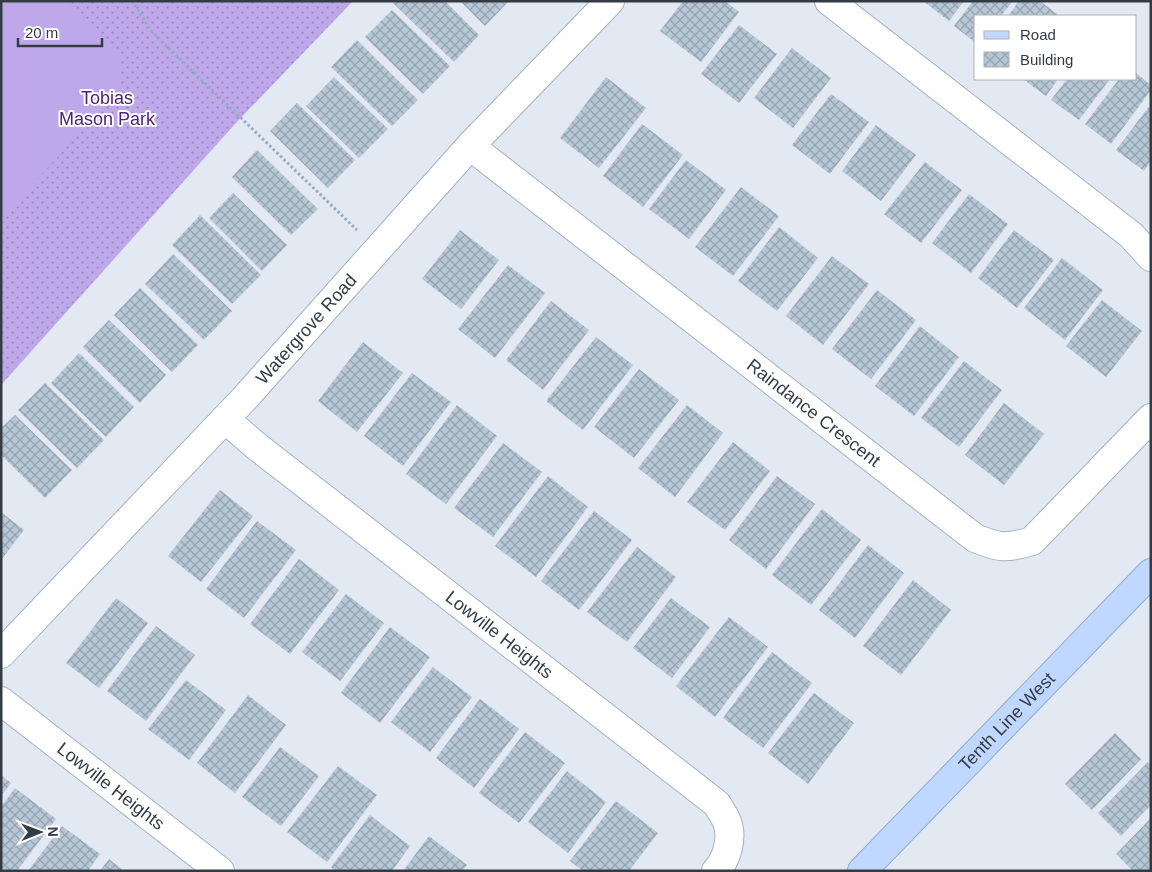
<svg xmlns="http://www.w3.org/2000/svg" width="1152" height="872" font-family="Arial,sans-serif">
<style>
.grass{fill:url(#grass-dots)}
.pitch{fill:#bea8ea}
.building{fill:url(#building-cross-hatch)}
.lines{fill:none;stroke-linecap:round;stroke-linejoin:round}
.street-casing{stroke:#a5b1be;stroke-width:30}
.secondary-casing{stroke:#8faad5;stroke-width:30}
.path{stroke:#95aac1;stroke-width:3;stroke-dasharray:2.5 2.5;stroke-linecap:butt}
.street{stroke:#fff;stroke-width:28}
.secondary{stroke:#c0d7ff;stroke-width:28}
.labels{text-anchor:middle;stroke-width:4;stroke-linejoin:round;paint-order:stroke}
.park-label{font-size:18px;fill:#4e2379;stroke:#fff}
.street-label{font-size:18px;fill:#333c45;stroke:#fff}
</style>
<defs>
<pattern id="grass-dots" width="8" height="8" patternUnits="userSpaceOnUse" patternTransform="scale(1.25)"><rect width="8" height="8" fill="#bea8ea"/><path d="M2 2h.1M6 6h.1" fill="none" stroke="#9b8abf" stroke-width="1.8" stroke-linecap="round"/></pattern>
<pattern id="building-cross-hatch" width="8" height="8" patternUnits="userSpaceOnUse" patternTransform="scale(1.25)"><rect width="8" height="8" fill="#b7c7d5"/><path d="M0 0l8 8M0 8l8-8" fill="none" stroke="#95a3af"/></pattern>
</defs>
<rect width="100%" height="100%" fill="#e3e9f3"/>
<polygon class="grass" points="1,1 353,1 235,124 1,385"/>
<polygon class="pitch" points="1,1 63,1 120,55 120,90 1,218"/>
<g class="building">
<polygon points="394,1 445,1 479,35 454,62 393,3"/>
<polygon points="460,1 509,1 485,26"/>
<polygon points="683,1 725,1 739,12 701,62 660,31"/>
<polygon points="923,1 964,1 949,21"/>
<polygon points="973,1 1013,1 1001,16 976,16 976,43 954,26"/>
<polygon points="1019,1 1040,1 1057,14 1055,16 1008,16"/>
<polygon points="392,10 450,66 423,94 365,37"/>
<polygon points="739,25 777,54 739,103 701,74"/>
<polygon points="357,40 418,100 392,126 331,67"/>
<polygon points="792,48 831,78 793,128 754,98"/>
<polygon points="1136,73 1151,85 1151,90 1111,144 1085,124 1119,79 1136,79"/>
<polygon points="334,77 388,129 359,158 306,106"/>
<polygon points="606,77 646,108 599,168 560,138"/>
<polygon points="1023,79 1058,79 1046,96"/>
<polygon points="1067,79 1110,79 1079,120 1051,100"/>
<polygon points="831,94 869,122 830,174 792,145"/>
<polygon points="297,103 355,160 328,188 270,131"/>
<polygon points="1151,104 1151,161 1144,171 1116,150"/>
<polygon points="642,124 683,155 643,207 603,176"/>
<polygon points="876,125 916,155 881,201 842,171"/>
<polygon points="257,150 318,209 291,235 232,177"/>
<polygon points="686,160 726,190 689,239 649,209"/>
<polygon points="925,162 962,190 921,243 884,214"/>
<polygon points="741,187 779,216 733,276 695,247"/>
<polygon points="233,193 287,245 262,271 209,218"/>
<polygon points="969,194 1008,224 971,273 932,243"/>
<polygon points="200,215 261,275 232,304 172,245"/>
<polygon points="779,227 818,258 777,311 738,281"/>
<polygon points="460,230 499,260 461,309 422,279"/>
<polygon points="1014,230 1054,260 1017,308 978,278"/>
<polygon points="173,254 232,311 204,340 145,284"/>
<polygon points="832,256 869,284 823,345 786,316"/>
<polygon points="1062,258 1103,290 1065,340 1024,308"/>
<polygon points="508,265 545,293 495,358 458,329"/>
<polygon points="140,288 198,345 172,372 114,315"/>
<polygon points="877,290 916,320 871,379 832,349"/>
<polygon points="1102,300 1142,331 1106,377 1066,346"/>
<polygon points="551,301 589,330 543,390 506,360"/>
<polygon points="109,320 166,375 140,403 83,347"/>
<polygon points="920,326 959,357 914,416 875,386"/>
<polygon points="596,337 633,365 583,430 546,401"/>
<polygon points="363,342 403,373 357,432 318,401"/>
<polygon points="79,353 134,407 106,437 51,383"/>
<polygon points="964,361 1002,390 959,447 921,418"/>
<polygon points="639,369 679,400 634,458 594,427"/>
<polygon points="412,373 451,402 403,466 364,436"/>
<polygon points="45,383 104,440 77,468 18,410"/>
<polygon points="1004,403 1044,434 1004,485 965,455"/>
<polygon points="457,405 497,436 446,504 406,474"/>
<polygon points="687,405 723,433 675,497 638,468"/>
<polygon points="15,415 72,470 45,498 1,455 1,428"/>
<polygon points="733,442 770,471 725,530 687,502"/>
<polygon points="503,443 542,472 493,537 454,508"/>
<polygon points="548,476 588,507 536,577 495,546"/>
<polygon points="777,476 815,504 766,569 729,540"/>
<polygon points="220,490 253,516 201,582 168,556"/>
<polygon points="822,509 861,540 811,605 772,575"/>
<polygon points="594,511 632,540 579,610 541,581"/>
<polygon points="1,512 24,530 1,560"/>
<polygon points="257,521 296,550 244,618 206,589"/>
<polygon points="868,545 904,573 855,638 819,610"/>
<polygon points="637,547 676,577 627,642 587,612"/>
<polygon points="299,559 339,590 290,654 250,624"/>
<polygon points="913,580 951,610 901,675 863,646"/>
<polygon points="346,594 384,623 340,681 302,652"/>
<polygon points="116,598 148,623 99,688 66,663"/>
<polygon points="671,598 710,627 672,678 633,648"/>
<polygon points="729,617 768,647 715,717 676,686"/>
<polygon points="156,626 195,655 146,721 107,691"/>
<polygon points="390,627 430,657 380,723 341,693"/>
<polygon points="772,652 812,683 763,748 723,718"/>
<polygon points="433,667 472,697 430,752 391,722"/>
<polygon points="186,680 226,710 189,760 148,729"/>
<polygon points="814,693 854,723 808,784 768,753"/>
<polygon points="248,695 286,725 235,793 197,763"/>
<polygon points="480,699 519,729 474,788 436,758"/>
<polygon points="525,732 565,763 519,823 479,793"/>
<polygon points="1115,733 1141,759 1092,810 1065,784"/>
<polygon points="280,747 319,776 281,826 242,797"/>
<polygon points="1148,762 1151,764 1151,805 1121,836 1098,813"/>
<polygon points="338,766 377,795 327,862 287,832"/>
<polygon points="567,771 606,802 568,853 528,822"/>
<polygon points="1,775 11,783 1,796"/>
<polygon points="15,788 56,819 17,871 1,871 1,807"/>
<polygon points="616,801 658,833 629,871 583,871 570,861"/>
<polygon points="370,815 410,846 392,871 335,871 331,867"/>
<polygon points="1151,818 1151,871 1133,871 1116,854"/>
<polygon points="62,826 100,854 88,871 28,871"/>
<polygon points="429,836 467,865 462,871 403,871"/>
<polygon points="109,859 124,871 100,871"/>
</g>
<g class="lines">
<g class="street-casing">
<g id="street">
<polyline points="829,1 1131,235 1151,257"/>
<path id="s1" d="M470 146 975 538C999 548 1006 549 1032 541L1151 418"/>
<path id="s2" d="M225 419 255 445 717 804C720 810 725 816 727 822 733 838 727 859 716 871"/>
<path id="s3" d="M1 654 244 399 470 146 610 1"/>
<path id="s4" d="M1 701 220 871"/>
</g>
</g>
<g class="secondary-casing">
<g id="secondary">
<path id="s5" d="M862 871 1151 573"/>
</g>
</g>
<polyline class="path" points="132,1 152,32 357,230"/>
<use href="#street" class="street"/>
<use href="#secondary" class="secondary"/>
</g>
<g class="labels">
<g class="park-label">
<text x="107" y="104">Tobias<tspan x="107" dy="21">Mason Park</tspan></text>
</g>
<g class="street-label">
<text dy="6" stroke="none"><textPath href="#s3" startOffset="446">Watergrove Road</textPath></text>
<text dy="6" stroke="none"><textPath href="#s1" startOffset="435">Raindance Crescent</textPath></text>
<text dy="6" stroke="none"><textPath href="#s2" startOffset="349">Lowville Heights</textPath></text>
<text dy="6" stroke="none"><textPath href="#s5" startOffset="208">Tenth Line West</textPath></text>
<text dy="6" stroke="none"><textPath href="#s4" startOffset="139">Lowville Heights</textPath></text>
</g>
</g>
<rect width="1152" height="872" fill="none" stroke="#333c45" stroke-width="5"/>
<rect x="974" y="15" width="162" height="65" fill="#ffffff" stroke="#adb1b5"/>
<rect x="984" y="31" width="25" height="8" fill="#c0d7ff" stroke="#adb1b5"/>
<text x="1020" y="40" font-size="15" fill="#333c45">Road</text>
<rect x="984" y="52" width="25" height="15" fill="url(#building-cross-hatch)" stroke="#adb1b5"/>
<text x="1020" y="65" font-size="15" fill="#333c45">Building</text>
<g transform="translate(40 832) rotate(89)" stroke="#ffffff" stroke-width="4" paint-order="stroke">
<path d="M0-4L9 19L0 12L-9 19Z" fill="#333c45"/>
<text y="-8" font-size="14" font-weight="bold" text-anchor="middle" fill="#333c45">N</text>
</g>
<path d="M18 38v8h84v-8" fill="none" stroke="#333c45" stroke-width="2.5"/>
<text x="25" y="38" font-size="15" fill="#333c45" stroke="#ffffff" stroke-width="4" paint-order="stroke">20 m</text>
</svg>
